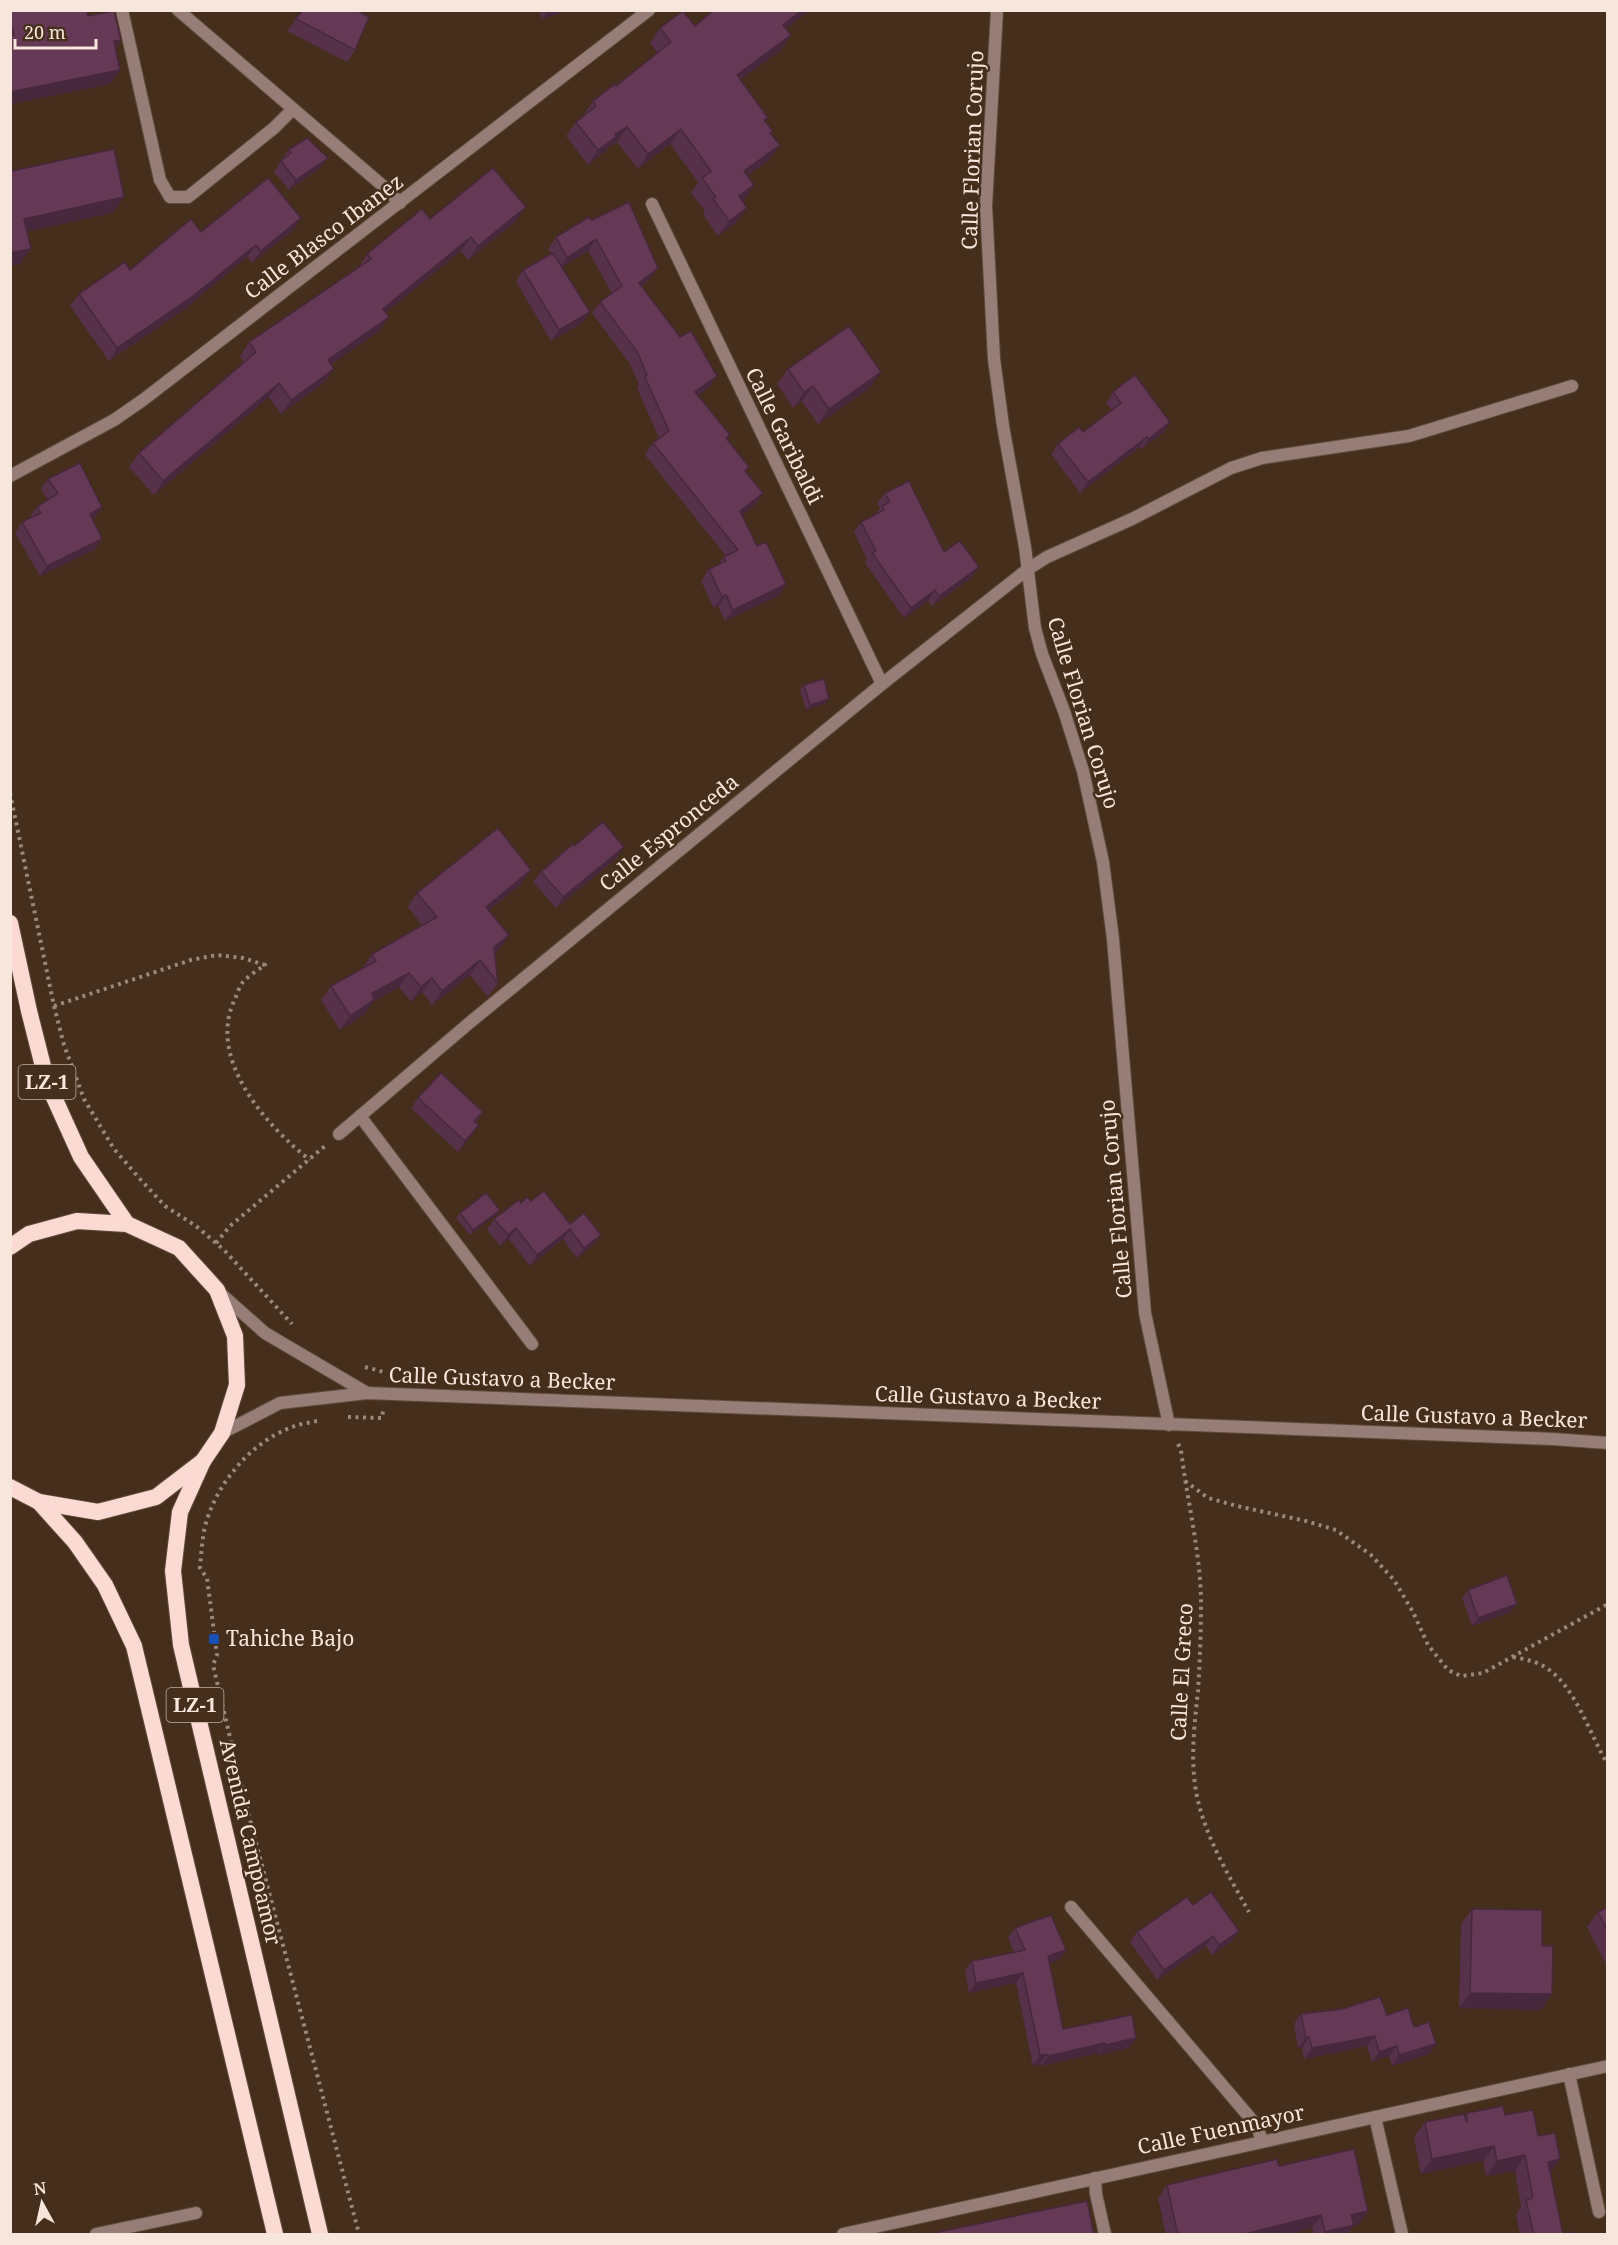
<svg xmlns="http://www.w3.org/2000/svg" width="1618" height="2245" font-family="'Noto Serif',serif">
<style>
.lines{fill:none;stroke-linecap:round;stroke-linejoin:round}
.service-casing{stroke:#614b3a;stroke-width:14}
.minor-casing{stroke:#614b3a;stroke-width:14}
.tertiary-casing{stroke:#614b3a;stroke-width:14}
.trunk-casing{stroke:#614b3a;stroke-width:18}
.path{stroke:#9b8879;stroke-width:4;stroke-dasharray:3 4.5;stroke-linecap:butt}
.service{stroke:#977d78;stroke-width:12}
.minor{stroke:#977d78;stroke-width:12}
.tertiary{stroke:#977d78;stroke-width:12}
.trunk{stroke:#fcdad4;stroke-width:16}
.wall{fill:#573149}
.shaded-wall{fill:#47283c}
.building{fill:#653955;stroke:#47283c;stroke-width:1.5}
.transit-dot{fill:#1a4fb4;stroke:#452e1b;stroke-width:2}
.labels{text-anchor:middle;stroke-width:5;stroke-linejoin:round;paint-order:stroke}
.shield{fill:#452e1b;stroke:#c1afa1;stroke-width:1.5}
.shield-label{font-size:20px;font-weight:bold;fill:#f6e6db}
.street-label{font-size:21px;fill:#f6e6db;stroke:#452e1b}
.poi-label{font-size:21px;fill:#f6e6db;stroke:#452e1b;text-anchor:start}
</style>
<rect width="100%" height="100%" fill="#452e1b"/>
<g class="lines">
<g class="service-casing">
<g id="service">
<polyline points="1028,569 1047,557 1132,519 1231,468 1262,458 1409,436 1572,386"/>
<polyline points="360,1116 532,1344"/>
<polyline points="1071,1907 1257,2126 1262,2141"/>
</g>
</g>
<g class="minor-casing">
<g id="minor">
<polyline points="122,10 160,180 170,197 188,197 274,128 292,110"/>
<polyline points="178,10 383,186 400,203"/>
<polyline points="997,10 986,206 994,359 1003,426 1025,547 1035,628 1042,654 1064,711 1083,771 1103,862 1113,939 1145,1313 1169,1425"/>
<polyline points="652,204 882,684"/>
<polyline points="10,476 114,420 143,400 649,10"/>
<polyline points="339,1134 468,1024 882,684 1028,569"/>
<polyline points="1569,2074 1599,2212"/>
<polyline points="1375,2117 1402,2234"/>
<polyline points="1095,2178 1096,2194 1105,2234"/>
<polyline points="96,2234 196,2213"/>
<polyline points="843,2234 1608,2066"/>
</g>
</g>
<g class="tertiary-casing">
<g id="tertiary">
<polyline points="220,1293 265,1333 367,1393"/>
<polyline points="222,1433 280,1403 367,1393 1553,1439 1608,1443"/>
</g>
</g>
<g class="trunk-casing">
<g id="trunk">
<polyline points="10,923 29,1011 47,1082 81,1157 127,1224"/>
<polyline points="10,1247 29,1234 77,1221 127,1224 179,1248 217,1290 235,1336 237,1385 222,1433 203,1461 156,1497 98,1512 39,1502 10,1487"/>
<polyline points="203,1461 180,1512 173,1571 181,1645 320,2234"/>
<polyline points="39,1502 75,1542 105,1585 134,1646 275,2234"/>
</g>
</g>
<g class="path">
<polyline points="10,793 54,1006 64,1045 84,1099 114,1149 140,1179 165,1206 196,1226 224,1250 292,1324"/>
<path d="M54 1006 191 960 217 955 243 958 265 965C258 970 248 976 243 982 239 987 237 994 235 999 206 1058 266 1126 310 1160"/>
<polyline points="216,1243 230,1226 325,1146"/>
<polyline points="365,1367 384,1372"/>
<polyline points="348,1417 382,1418 383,1411"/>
<path d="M317 1421C308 1423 298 1424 290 1428 249 1443 213 1488 204 1531 202 1543 201 1555 200 1568L207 1578 217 1655 213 1665 244 1797 359 2234"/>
<path d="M1178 1444 1181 1450C1187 1500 1200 1550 1201 1600 1201 1630 1200 1661 1198 1691 1194 1729 1189 1767 1199 1805 1209 1843 1230 1878 1249 1912"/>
<polyline points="1185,1481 1208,1498 1237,1506 1306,1521 1336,1530 1371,1555 1394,1580 1413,1612 1428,1645 1448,1670 1461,1676 1483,1673 1608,1604"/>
<path d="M1513 1657C1524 1659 1535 1661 1545 1667 1575 1685 1590 1735 1608 1765"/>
</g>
<use href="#service" class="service"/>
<use href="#minor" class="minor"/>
<use href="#tertiary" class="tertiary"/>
<use href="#trunk" class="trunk"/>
</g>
<g class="wall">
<polygon points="10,10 88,16 121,40 115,48 120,70 110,84 10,104"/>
<polygon points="539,10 569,10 542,19"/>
<polygon points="810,10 786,29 781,50 740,80 765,121 771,134 769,160 747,176 754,185 743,201 737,222 718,236 703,214 705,211 691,193 698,182 670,144 638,169 617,142 610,146 606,151 588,165 566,136 576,122 583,116 593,101 616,86 658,53 650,43 660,28 695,26"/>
<polygon points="296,19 355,50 347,62 287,31"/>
<polygon points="288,150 328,158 320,168 289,190 274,172"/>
<polygon points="589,217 650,279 642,286 680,337 717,376 709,387 698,396 730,435 727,439 746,472 755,505 742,515 778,596 725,621 718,606 714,608 701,581 709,569 718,565 724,557 726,556 645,455 653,443 659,438 637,388 639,385 630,364 592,313 600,302 612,293 588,251 562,267 590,312 582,323 551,341 516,281 523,270 551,254 548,249 556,237"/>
<polygon points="301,218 293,230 252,263 247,257 185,309 109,361 70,306 79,294 130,270 201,232"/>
<polygon points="430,219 516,221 468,260 461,251 385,313 379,331 331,364 325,382 281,414 269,397 154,495 129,467 139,453 244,363 240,356 249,342 358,269 367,254"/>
<polygon points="788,369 870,388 818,424 802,401 793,408 777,384"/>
<polygon points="1113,392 1170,422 1163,433 1141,449 1140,447 1080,493 1051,454 1058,444 1083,432 1112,410 1106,403"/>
<polygon points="48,479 102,507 95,517 92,519 102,539 94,550 40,576 15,533 22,522 31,518 30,517 37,507 48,500 41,489"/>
<polygon points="885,493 944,552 971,578 932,606 928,601 904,618 865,563 867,559 854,532 861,522 876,514 880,508 877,503"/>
<polygon points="804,685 825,704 806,710 800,690"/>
<polygon points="574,846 617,858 556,908 533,882 541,872"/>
<polygon points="531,870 521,884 489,910 509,935 499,949 495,953 498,983 488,997 470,975 432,1005 422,992 411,1002 399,987 373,1002 364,1015 340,1030 321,1000 331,986 362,969 372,954 422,925 408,907 417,893"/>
<polygon points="418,1098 483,1112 476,1122 479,1125 472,1135 458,1152 411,1108"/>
<polygon points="531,1201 570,1224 601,1235 593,1245 577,1258 563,1239 530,1266 509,1239 500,1246 487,1229 494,1219 521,1203"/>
<polygon points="500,1210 496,1215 470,1235 456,1218 460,1213"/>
<polygon points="1468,1590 1511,1612 1472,1626 1462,1598"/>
<polygon points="1193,1905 1232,1941 1212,1955 1206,1946 1157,1980 1130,1942 1137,1932"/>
<polygon points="1608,1907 1608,1968 1587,1927 1598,1912"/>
<polygon points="1472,1909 1542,1946 1552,1994 1541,2010 1459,2008 1461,1924"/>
<polygon points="1015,1928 1066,1950 1059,1960 1049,1963 1063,2029 1129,2048 1098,2055 1098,2053 1041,2066 1040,2064 1033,2066 1016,1983 969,1993 965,1971 972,1961 1014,1952 1008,1938"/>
<polygon points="1301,2014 1387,2015 1414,2027 1429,2054 1392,2066 1389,2056 1372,2062 1367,2046 1304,2059 1302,2048 1298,2048 1294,2024"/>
<polygon points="1467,2113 1505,2115 1538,2136 1560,2159 1550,2173 1563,2234 1574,2235 1520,2235 1516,2215 1521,2207 1515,2171 1486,2176 1483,2161 1421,2174 1414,2137 1425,2122 1465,2116"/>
<polygon points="1279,2166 1359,2224 1354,2225 1347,2235 1314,2235 1312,2228 1284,2235 1166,2235 1158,2198 1167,2185"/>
</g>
<g class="shaded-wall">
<polygon points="548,10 569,10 542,19"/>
<polygon points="802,10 810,10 772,40 783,25"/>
<polygon points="791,35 781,50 727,90 737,75"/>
<polygon points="121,40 111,54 114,41"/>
<polygon points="120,70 110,84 10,104 10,92"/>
<polygon points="627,127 617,142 610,146 606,151 588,165 598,150 615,134"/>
<polygon points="681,129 670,144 638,169 648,154"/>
<polygon points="780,145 769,160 733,186 744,171"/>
<polygon points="328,158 320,168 289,190 296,180"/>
<polygon points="754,185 744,200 729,211 739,196"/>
<polygon points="124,197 113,213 13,235 24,219"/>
<polygon points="526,207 516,221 468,260 478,246"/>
<polygon points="747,208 737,222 718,236 729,221"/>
<polygon points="301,218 293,230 252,263 261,251"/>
<polygon points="471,237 461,251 373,323 383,309"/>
<polygon points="596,239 588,251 559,269 567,258"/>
<polygon points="256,245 247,257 185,309 109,361 117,348"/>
<polygon points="31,249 20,264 10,266 10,253"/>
<polygon points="658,268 650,279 631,294 639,283"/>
<polygon points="590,312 582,323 551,341 559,330"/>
<polygon points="389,317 379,331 318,374 328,360"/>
<polygon points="334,369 325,382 281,414 291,400"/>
<polygon points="881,372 870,388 818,424 829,409"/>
<polygon points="717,376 709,387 687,404 695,392"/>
<polygon points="279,383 269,397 154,495 163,481"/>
<polygon points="813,386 802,401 793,408 804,392"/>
<polygon points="1170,422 1163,433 1141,449 1149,439"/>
<polygon points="1147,437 1140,447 1080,493 1088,482"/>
<polygon points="763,493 755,505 732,523 740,511"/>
<polygon points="102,507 95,517 82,524 90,514"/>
<polygon points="102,539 94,550 40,576 47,566"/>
<polygon points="979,567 971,578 932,606 939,596"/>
<polygon points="786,584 778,596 725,621 733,610"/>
<polygon points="935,590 928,601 904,618 911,608"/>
<polygon points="726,595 718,606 714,608 722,597"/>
<polygon points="829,699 825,704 806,710 810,705"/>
<polygon points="624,847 617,858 556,908 563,897"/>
<polygon points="531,870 521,884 476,921 486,907"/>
<polygon points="509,935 499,949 484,961 494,947"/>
<polygon points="480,960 470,975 432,1005 442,991"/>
<polygon points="409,973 399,987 373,1002 364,1015 340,1030 350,1016 372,993"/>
<polygon points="432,978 422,992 411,1002 421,987"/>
<polygon points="479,1125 472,1135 458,1152 465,1141"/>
<polygon points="500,1210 496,1215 470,1235 473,1230"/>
<polygon points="516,1228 509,1239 500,1246 508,1235"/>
<polygon points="570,1229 563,1239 530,1266 537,1255"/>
<polygon points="601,1235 593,1245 577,1258 584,1248"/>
<polygon points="1517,1604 1511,1612 1472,1626 1478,1618"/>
<polygon points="1239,1931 1232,1941 1212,1955 1219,1945"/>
<polygon points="1213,1936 1206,1946 1157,1980 1164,1970"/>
<polygon points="1066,1950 1059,1960 1041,1966 1048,1956"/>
<polygon points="1023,1973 1016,1983 969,1993 976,1983"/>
<polygon points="1470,1993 1552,1994 1541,2010 1459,2008"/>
<polygon points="1375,2036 1367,2046 1304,2059 1312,2048"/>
<polygon points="1309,2037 1302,2048 1298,2048 1306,2038"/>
<polygon points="1136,2038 1129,2048 1098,2055 1105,2045"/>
<polygon points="1105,2043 1098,2053 1041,2066 1048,2056"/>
<polygon points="1436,2044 1429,2054 1392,2066 1399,2055"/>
<polygon points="1397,2046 1389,2056 1372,2062 1379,2052"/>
<polygon points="1047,2054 1040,2064 1033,2066 1040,2055"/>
<polygon points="1494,2146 1483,2161 1421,2174 1432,2159"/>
<polygon points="1525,2155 1515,2171 1486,2176 1497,2161"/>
<polygon points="1560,2159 1549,2175 1548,2162"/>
<polygon points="1368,2211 1359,2224 1354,2225 1347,2235 1322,2235 1325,2232 1351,2215"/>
<polygon points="1321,2215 1312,2228 1284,2235 1241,2235"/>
</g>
<g class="building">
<polygon points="10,10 86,10 88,16 114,11 121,40 114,41 120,70 10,92 10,36 14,35 10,21"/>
<polygon points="303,10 356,10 369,17 355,50 296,19"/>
<polygon points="714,10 802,10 783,25 791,35 737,75 768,118 764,120 773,131 770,133 780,145 744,171 754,185 739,196 747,208 729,221 713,199 716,197 702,178 711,171 681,129 648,154 627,127 615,134 616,137 598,150 576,122 596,106 593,101 615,84 616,86 671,42 660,28 683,11 695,26"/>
<polygon points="307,138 328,158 296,180 281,161 291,153 288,150"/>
<polygon points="114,149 124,197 24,219 31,249 10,253 10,168 12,171"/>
<polygon points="493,168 526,207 478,246 471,237 383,309 389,317 328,360 334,369 291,400 279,383 163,481 139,453 256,352 249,342 371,259 367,254 422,209 430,219"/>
<polygon points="268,178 301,218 261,251 256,245 193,296 117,348 79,294 125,262 130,270 191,219 201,232"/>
<polygon points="629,202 658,268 639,283 680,337 691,331 717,376 695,392 730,435 726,438 749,467 745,471 763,493 740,511 757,546 766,542 786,584 733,610 726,595 722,597 709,569 726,561 724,557 738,550 653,443 669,431 645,377 647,375 638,353 600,302 622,286 596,239 567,258 556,237 589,217 592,220"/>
<polygon points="553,253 590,312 559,330 523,270"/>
<polygon points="849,326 881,372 829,409 813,386 804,392 788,369"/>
<polygon points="1135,375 1170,422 1149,439 1147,437 1088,482 1058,444 1079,427 1083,432 1121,403 1113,392"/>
<polygon points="80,463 102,507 90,514 102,539 47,566 22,522 41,513 37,507 58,493 48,479"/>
<polygon points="909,481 944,552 960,541 979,567 939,596 935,590 911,608 872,553 876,551 861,522 884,510 882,506 890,502 885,493"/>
<polygon points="824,679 829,699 810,705 804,685"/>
<polygon points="603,822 624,847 563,897 541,872 573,844 574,846"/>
<polygon points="498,828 531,870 486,907 509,935 494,947 498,983 480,960 442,991 432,978 421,987 409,973 372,993 374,1000 350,1016 331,986 376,961 372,954 437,917 417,893"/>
<polygon points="441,1073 483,1112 474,1121 479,1125 465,1141 418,1098"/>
<polygon points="544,1191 570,1224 584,1213 601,1235 584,1248 570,1229 537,1255 516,1228 508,1235 494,1219 519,1200 521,1203 527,1197 531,1201"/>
<polygon points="486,1193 500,1210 473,1230 460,1213"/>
<polygon points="1507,1575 1517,1604 1478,1618 1468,1590"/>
<polygon points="1211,1892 1239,1931 1219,1945 1213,1936 1164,1970 1137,1932 1187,1897 1193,1905"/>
<polygon points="1608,1907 1608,1931 1598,1912"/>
<polygon points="1472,1909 1542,1910 1542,1946 1553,1946 1552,1994 1470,1993"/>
<polygon points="1051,1915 1066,1950 1048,1956 1063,2029 1132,2015 1136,2038 1105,2045 1105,2043 1048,2056 1047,2054 1040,2055 1023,1973 976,1983 972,1961 1025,1950 1015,1928"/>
<polygon points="1380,1997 1387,2015 1408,2008 1414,2027 1429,2022 1436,2044 1399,2055 1397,2046 1379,2052 1375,2036 1312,2048 1309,2037 1306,2038 1301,2014 1342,2009"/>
<polygon points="1503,2106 1505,2115 1533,2110 1538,2136 1555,2133 1560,2159 1548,2162 1563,2234 1574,2232 1574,2235 1534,2235 1526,2200 1533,2198 1525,2155 1497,2161 1494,2146 1432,2159 1425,2122 1464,2114 1467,2123 1467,2113"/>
<polygon points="1354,2149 1368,2211 1351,2215 1354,2225 1325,2232 1321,2215 1241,2235 1178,2235 1167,2185 1277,2159 1279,2166"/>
<polygon points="1087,2201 1094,2235 924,2235"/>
</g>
<rect class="transit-dot" x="208" y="1633" width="12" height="12" rx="3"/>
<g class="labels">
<g class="shield">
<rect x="18.5" y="1065" width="57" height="34" rx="4.5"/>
<rect x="166.5" y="1688" width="57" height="34" rx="4.5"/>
</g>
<g class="shield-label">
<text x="47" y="1089">LZ-1</text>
<text x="195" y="1712">LZ-1</text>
</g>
<g class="street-label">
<text transform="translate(973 150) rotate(-88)" y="7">Calle Florian Corujo</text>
<text transform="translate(324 237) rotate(-37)" y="7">Calle Blasco Ibanez</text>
<text transform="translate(784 436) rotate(64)" y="7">Calle Garibaldi</text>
<text transform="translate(1083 713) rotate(73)" y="7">Calle Florian Corujo</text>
<text transform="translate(669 833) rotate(-39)" y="7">Calle Espronceda</text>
<text transform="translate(1116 1199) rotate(-95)" y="7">Calle Florian Corujo</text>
<text transform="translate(502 1379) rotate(2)" y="7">Calle Gustavo a Becker</text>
<text transform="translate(988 1398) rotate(2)" y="7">Calle Gustavo a Becker</text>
<text transform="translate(1474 1417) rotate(2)" y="7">Calle Gustavo a Becker</text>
<text transform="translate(1182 1672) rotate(-87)" y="7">Calle El Greco</text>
<text transform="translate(250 1842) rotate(77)" y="7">Avenida Campoamor</text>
<text transform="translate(1221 2130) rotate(-12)" y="7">Calle Fuenmayor</text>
</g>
<g class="poi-label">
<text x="226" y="1646">Tahiche Bajo</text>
</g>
</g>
<rect width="1618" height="2245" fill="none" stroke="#f6e6db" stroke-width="24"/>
<g transform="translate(42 2203) rotate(352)" stroke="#452e1b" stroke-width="4.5" paint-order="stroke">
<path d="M0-4.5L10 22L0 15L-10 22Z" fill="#f6e6db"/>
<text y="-9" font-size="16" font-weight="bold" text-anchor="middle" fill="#f6e6db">N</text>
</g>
<path d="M15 39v9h81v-9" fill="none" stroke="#f6e6db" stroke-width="3"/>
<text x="24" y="39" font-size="18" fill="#f6e6db" stroke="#452e1b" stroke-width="4.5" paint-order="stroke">20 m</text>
</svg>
